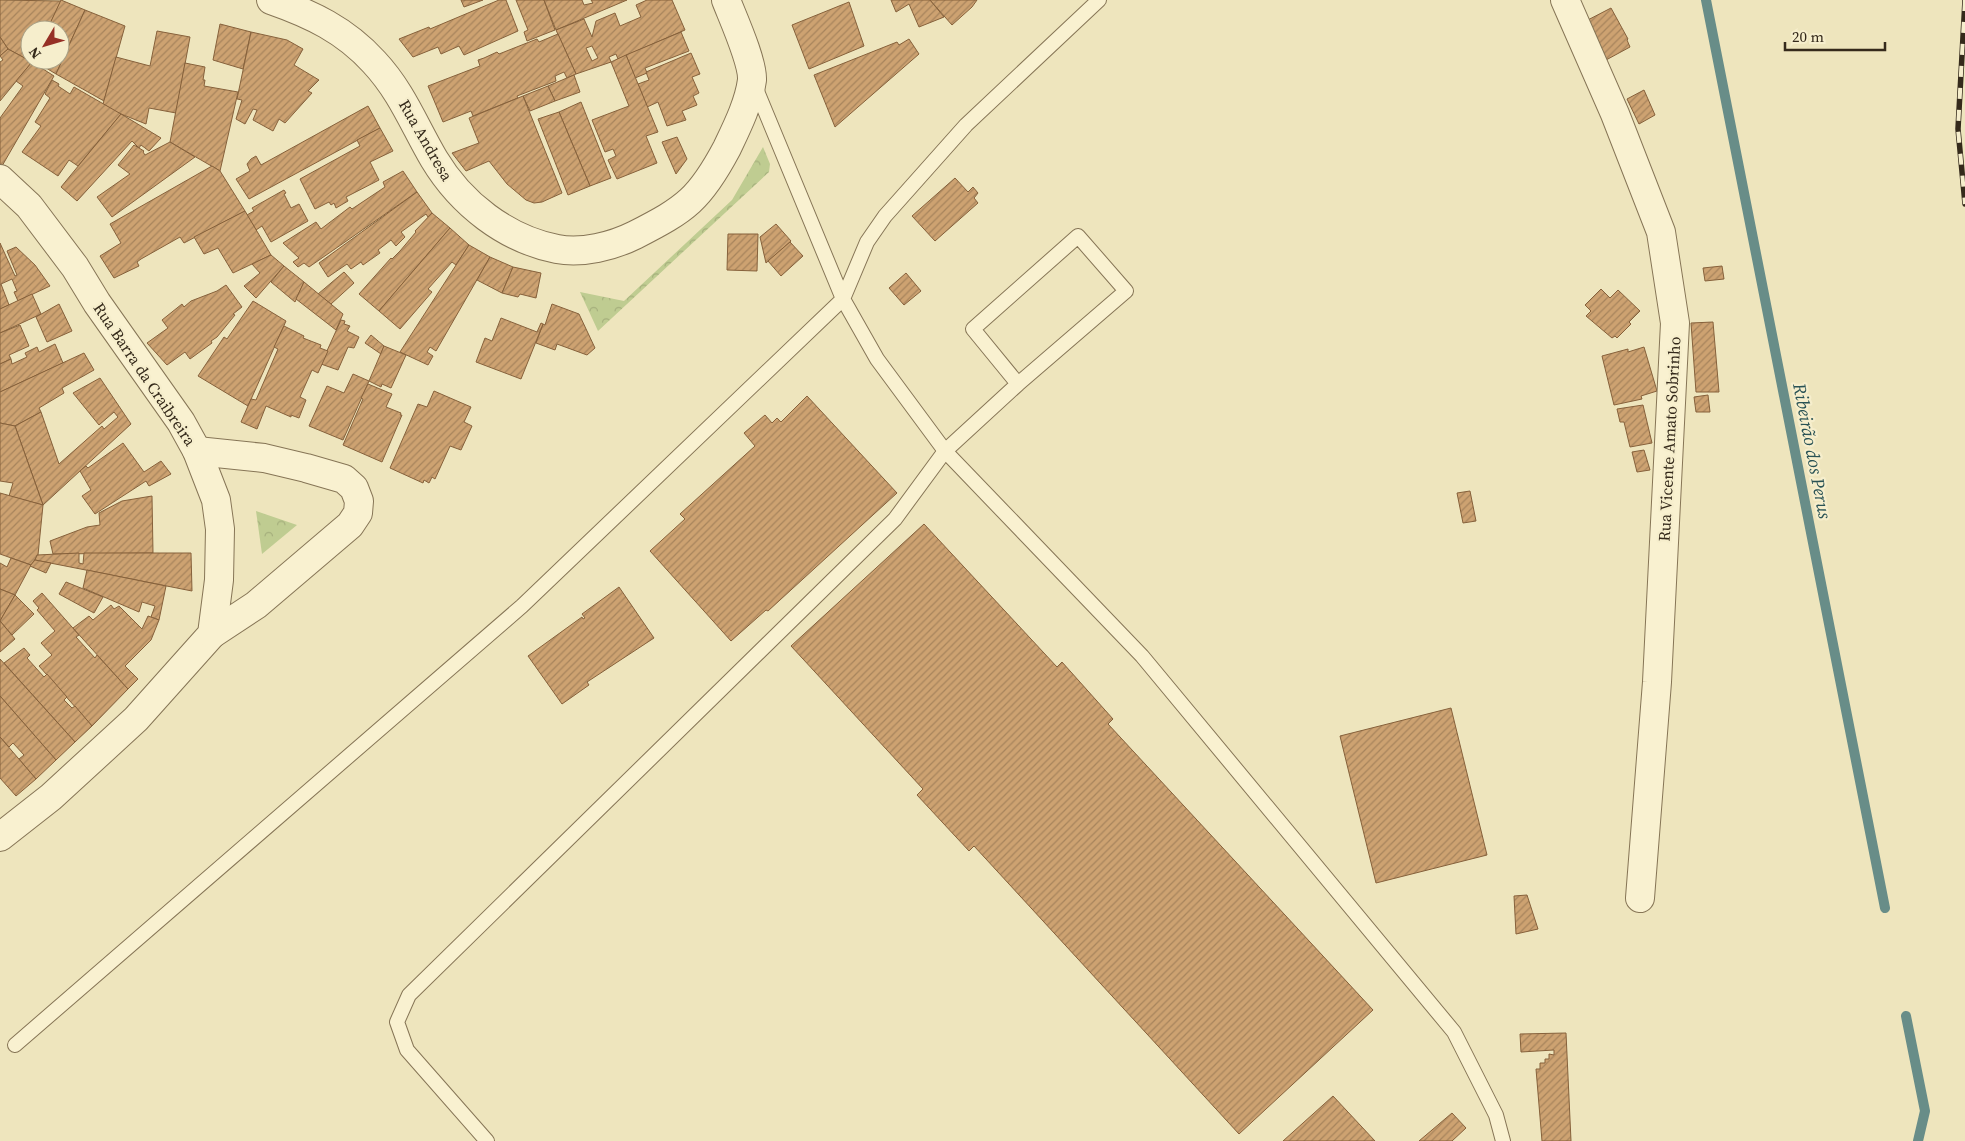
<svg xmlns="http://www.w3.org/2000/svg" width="1965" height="1141" font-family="'Source Serif 4',serif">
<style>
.forest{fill:url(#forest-crowns)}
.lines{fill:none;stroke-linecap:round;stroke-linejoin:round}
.stream{stroke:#688d88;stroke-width:10}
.building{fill:url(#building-hatch);stroke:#86613b;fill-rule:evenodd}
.service-casing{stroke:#867556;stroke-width:16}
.minor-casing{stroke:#867556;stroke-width:30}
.service{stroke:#f9f1d0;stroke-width:14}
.minor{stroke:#f9f1d0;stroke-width:28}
.rail-casing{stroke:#352a1b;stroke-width:5.5}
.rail{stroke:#f6eecc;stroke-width:4;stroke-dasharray:11;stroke-linecap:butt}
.labels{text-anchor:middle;stroke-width:4.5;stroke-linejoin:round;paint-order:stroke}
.street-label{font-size:16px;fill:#352a1b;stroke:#f6eecc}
.water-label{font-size:18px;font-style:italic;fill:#2a5355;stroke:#f6eecc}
</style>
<defs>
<pattern id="forest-crowns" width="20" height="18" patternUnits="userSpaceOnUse" patternTransform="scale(1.25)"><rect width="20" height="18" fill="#bfcc91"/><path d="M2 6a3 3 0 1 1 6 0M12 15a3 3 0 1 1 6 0" fill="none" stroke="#a5af7c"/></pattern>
<pattern id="building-hatch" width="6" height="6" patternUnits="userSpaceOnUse" patternTransform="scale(1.25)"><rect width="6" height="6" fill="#cda271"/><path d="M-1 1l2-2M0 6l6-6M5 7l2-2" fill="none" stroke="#a7845c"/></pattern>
</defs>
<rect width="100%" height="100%" fill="#eee5bd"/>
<g class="forest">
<polygon points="763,147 770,164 769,172 598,331 580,292 624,301 732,200"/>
<polygon points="256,511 297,525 262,554"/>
</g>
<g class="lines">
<g class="stream">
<polyline points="1706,0 1885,908"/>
<polyline points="1906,1016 1925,1111 1918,1141"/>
</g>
</g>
<g class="building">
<polygon points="0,0 61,1 47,30 30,30 30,60 33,60 32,62 8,49 0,37"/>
<polygon points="61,0 85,10 56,74 33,60 60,60 60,30 47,30"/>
<polygon points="461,0 483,0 464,7"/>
<polygon points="499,0 506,0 518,31 464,55 459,46 441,54 438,47 413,57 399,39 429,27 430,29"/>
<polygon points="516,0 544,0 555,30 527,41 524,32 528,30"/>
<polygon points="544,0 582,0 584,5 593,3 591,0 627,0 556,30"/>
<path d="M647 0H672L685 30 618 59 616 54 609 57 611 62 576 74 556 30 584 19 592 37 596 21 615 13 620 26 641 17 636 5ZM592 46 598 58 592 61 586 48Z"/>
<polygon points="891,0 930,0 944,17 919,27 909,4 896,12"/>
<polygon points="930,0 977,0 972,7 952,25"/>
<polygon points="849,2 864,46 809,69 792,25"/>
<polygon points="1611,8 1628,39 1627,40 1630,47 1606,60 1582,23"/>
<polygon points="85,10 125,26 104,101 56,74"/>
<polygon points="220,24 251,32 243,69 213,60"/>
<polygon points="157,31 190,37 176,113 149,108 146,124 116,112 103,104 116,57 150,66"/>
<polygon points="251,32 287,40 303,49 294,65 319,80 308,91 312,93 285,123 279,119 273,131 253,120 257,110 253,109 245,124 236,119 242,100 237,99"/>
<polygon points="681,32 689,51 645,68 647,73 635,78 626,55"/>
<polygon points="558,34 576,74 567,78 564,72 555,76 556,81 517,96 518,98 473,116 471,111 443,122 428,86 480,66 478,60 484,58 497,52 499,54 537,39 539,42"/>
<polygon points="0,37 8,49 0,56"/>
<polygon points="909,39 919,54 835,127 814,75 897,42 899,45"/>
<polygon points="8,49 32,62 0,101 0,62 3,60 0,56"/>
<polygon points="691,53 700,74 692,77 699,93 693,96 697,105 682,111 686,120 667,126 658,102 647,107 638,84 649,80 646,72"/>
<polygon points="626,55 658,132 646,136 657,163 617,179 608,160 616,156 613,149 605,152 592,120 629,106 611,62"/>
<polygon points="32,62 54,76 2,166 0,164 0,118 23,86 16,81"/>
<polygon points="185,63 205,67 203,80 205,80 204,86 238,92 220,171 170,142"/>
<polygon points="574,75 580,92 555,101 548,86"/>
<polygon points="52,80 59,84 58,86 70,94 74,87 121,114 78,166 69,160 58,176 22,152 41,126 35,122 50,98 45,94"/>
<polygon points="548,86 555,101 530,111 523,96"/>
<polygon points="1644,90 1655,115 1639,124 1627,99"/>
<polygon points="523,96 562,193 542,202 534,203 526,200 507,184 489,161 466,171 452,153 479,143 469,118"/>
<polygon points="581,102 611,178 590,186 559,112"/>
<polygon points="368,106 380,128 249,199 236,179 250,171 247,164 251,159 256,156 261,165"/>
<polygon points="559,112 590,186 568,195 538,119"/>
<polygon points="121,114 161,138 149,151 141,145 139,148 132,141 77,201 61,187"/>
<polygon points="380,128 393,151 370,162 379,180 346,197 348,201 336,208 334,203 331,205 329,202 315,209 300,179 360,146 357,140"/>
<polygon points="677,137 687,159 676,174 662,142"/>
<polygon points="170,142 195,157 112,217 97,197 130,174 118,165 134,145 144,151 143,152 145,155"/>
<polygon points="212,166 220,171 245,211 184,243 180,237 141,259 137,262 139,266 114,278 100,256 121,243 110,224"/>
<polygon points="403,171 417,192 309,267 304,263 298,267 293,262 299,258 283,243 316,222 321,229 350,207 352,209 385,187 383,182"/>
<polygon points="955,178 968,192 973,187 978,193 974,198 978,203 935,241 912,216"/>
<polygon points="284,190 286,193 284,194 291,208 299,204 308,221 271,242 262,226 256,230 247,215 254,211 252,208"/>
<polygon points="417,192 432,213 428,217 426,214 401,232 405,237 396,246 391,240 378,250 380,253 363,265 361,262 351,269 347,264 328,277 319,263"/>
<polygon points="245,211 271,255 233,273 218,248 204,254 194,237"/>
<polygon points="432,213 450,228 379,311 359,294 391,258 392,259 400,251 416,232 415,231"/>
<polygon points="776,224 791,241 766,263 760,237"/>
<polygon points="450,228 469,245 456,265 452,262 428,289 432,292 400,329 379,311"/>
<polygon points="728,234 758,234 757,271 727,270"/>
<polygon points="790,242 803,256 781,276 768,261"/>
<polygon points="0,243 15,276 17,275 7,251 16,247 35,265 50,286 18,301 14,292 17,291 12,279 1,284 9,305 0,309"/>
<polygon points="469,245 490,257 436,351 430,347 427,352 433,356 428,365 400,352"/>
<polygon points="271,255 284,266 256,298 244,286 260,273 252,264"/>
<polygon points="490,257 513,267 502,293 477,280"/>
<polygon points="284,266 304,282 295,302 271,282"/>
<polygon points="1722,266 1724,279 1705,281 1703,268"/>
<polygon points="513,267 541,273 536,298 520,294 518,297 502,293"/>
<polygon points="344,272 354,283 331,304 318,294"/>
<polygon points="906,273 921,291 904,305 889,288"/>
<polygon points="304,282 343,314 336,330 296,299"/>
<polygon points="226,285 242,307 233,314 235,315 217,337 211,341 212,343 190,359 185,352 167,365 147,343 168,328 162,320 182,304 184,307 191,301 217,291"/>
<polygon points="1601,289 1610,298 1618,290 1640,311 1629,322 1631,324 1617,338 1615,336 1612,338 1586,316 1591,311 1585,305"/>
<polygon points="32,294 41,314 0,333 0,309"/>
<polygon points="253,301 286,321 248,406 198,376 224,337 227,339"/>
<polygon points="59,304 72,331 47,342 36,317"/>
<polygon points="552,304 579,314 595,348 587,355 557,344 555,350 536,343 543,324 545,325"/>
<polygon points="501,318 537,332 541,323 543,324 521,379 476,362 485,338 492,341"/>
<polygon points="341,320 345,321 344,324 350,326 347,331 359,337 354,348 348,347 338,370 321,364"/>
<polygon points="1713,322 1719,392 1696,392 1691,323"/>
<polygon points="20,325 29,346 9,355 11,359 0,364 0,333"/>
<polygon points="284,326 304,336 303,338 321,345 320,348 328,351 318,373 312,370 300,397 306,400 299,418 291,415 291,417 266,406 257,429 241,422 251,399 256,400 278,349 274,347"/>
<polygon points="371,335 384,346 381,354 365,343"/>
<polygon points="55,344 63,363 0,392 0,364 11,359 12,364 27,357 25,353 37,347 39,352"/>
<polygon points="384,346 406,355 391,388 382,384 381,387 369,381"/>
<polygon points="1644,347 1657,391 1641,396 1642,399 1614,405 1602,356 1628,349 1628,352"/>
<polygon points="84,353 94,370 62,388 64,393 39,408 41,412 15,426 0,423 0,392"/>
<polygon points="353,374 369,381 343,440 309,426 327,386 344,393"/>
<polygon points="100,378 131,424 43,505 15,426 41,412 59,464 102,426 104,429 118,417 114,412 99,425 73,393"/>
<polygon points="368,384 392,394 386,407 401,413 400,415 402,415 382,462 343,445 363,399 361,398"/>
<polygon points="434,391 471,407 464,422 472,426 461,450 450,446 435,479 432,477 429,483 424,480 423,483 390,468 418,404 427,407"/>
<polygon points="1708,395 1710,412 1696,412 1694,397"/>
<polygon points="807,396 897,493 768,611 766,610 731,641 650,551 685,519 680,514 755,446 744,433 765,415 772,423 777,418 781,422"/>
<polygon points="1643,405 1652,443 1630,447 1624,422 1620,422 1617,409"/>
<polygon points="0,423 15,426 43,505 9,496 13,483 0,481"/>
<polygon points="123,443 144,472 161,461 171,474 149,486 146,481 95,514 82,496 91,490 80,471 86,466 88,468"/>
<polygon points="1644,450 1650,470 1637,472 1632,452"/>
<polygon points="1470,491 1476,521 1463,523 1457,493"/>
<polygon points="0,493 43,505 38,555 31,565 0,554"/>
<polygon points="152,496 153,553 53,554 50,541 87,527 100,525 99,513 122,501"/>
<polygon points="924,524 1057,667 1062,662 1113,719 1108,724 1373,1010 1239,1134 974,846 969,851 917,795 923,789 791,646"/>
<polygon points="79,553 79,563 83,564 84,553 191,553 192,591 35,560 37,555"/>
<polygon points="11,558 31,565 15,595 0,589 0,563 7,567"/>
<polygon points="35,560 51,563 46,573 30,566"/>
<polygon points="87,570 166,586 159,620 151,617 155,606 142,602 139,612 83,588"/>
<polygon points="66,582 103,597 94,613 59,594"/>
<polygon points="619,587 654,638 587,682 589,685 562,704 528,656 582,617 583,619 585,618 582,614"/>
<polygon points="0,589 15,595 0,621"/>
<polygon points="42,593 79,635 76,637 95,658 97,655 128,689 92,726 39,666 52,655 41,643 55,631 37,610 39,608 33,601"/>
<polygon points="15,595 34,614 12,635 0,621"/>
<polygon points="111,605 114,609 119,606 142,629 148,616 159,620 151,640 125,666 138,679 128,689 73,628 89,616 93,620"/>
<polygon points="0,621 15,639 0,652"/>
<polygon points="24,648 30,655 27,658 44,677 47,674 67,697 64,700 72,708 75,706 92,726 75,742 4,663"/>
<polygon points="0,659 75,742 56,760 0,696"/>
<polygon points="0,696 56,760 36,779 19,759 24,755 13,743 9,747 0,737"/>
<polygon points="1451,708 1487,855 1376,883 1340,736"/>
<polygon points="0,737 36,779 16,796 0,778"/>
<polygon points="1527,895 1538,929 1516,934 1514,896"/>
<polygon points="1566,1033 1571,1141 1542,1141 1536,1069 1540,1069 1540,1063 1545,1063 1545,1059 1549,1059 1549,1054 1554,1055 1554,1050 1521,1052 1520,1034"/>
<polygon points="1333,1096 1375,1141 1283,1141"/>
<polygon points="1452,1113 1466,1128 1452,1141 1419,1141"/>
</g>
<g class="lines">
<g class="service-casing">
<g id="service">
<polyline points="1099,0 966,125 885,216 867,242 843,299 877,359 945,451 1142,656 1454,1032 1496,1115 1503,1141"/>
<polyline points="15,1045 522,606 843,299 754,84"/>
<polyline points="487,1141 407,1050 397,1022 409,995 895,519 945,451 1018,384 1126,291 1078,236 973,329 1018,384"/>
</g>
</g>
<g class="minor-casing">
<g id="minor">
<path d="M271 0C311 14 345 30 374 62 402 92 414 125 434 159 461 204 506 239 557 249 582 254 613 246 635 235 686 209 700 199 727 148 737 127 749 103 752 80 753 62 733 18 726 0"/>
<polyline points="1565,0 1615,114 1661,232 1675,323 1657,682 1640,898"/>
<polyline points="0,179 29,206 75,267 97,303 181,422 197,451 216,500 220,529 219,580 212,634 136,719 51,797 0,837"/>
<polyline points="197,451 264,458 306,468 344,479 354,488 359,501 358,513 350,525 256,605 212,634"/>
</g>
</g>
<use href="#service" class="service"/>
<use href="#minor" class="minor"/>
<g class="rail-casing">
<polyline id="rail" points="1965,0 1958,129 1965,204"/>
</g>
<use href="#rail" class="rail"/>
</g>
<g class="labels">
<g class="street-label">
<text transform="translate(426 140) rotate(60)" y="6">Rua Andresa</text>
<text transform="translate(145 374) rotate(56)" y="6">Rua Barra da Craibreira</text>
<text transform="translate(1669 439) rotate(-87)" y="6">Rua Vicente Amato Sobrinho</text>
</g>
<g class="water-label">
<text transform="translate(1812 451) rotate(79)" y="6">Ribeirão dos Perus</text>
</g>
</g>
<g transform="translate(45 45) rotate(232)"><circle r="24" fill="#f6eecc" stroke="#a9a085"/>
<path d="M0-4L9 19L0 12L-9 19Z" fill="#963025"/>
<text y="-8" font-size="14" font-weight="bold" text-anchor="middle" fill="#352a1b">N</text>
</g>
<path d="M1785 42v8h100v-8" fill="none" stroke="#352a1b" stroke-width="2.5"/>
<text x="1792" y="42" font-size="15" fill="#352a1b" stroke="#f6eecc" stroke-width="4" paint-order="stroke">20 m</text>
</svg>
